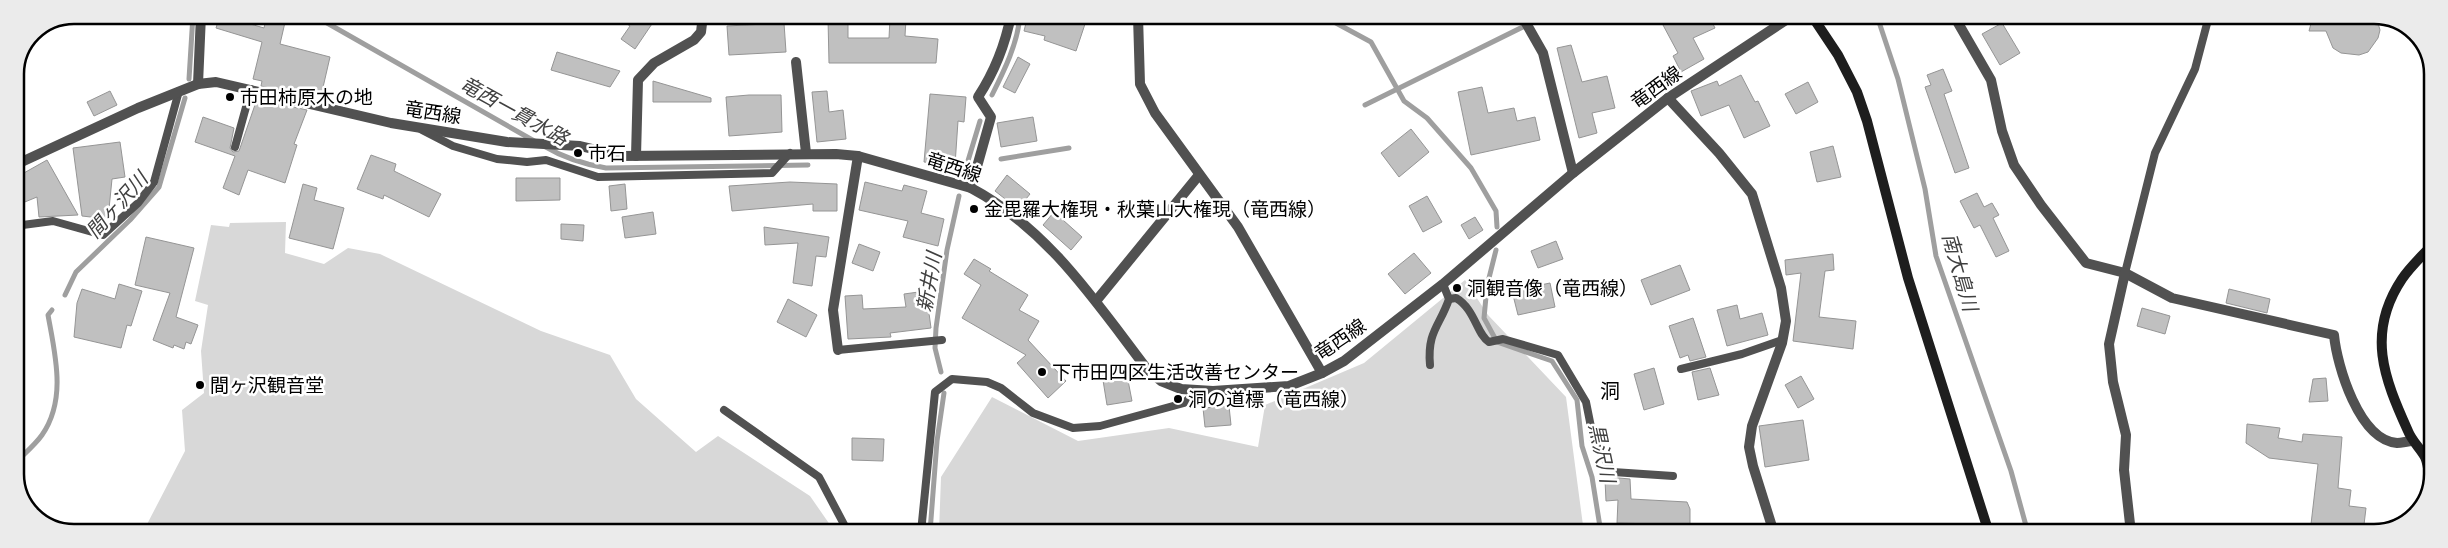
<svg xmlns="http://www.w3.org/2000/svg" width="2448" height="548" font-family="'Alegreya Sans','Noto Sans JP',sans-serif">
<style>
.green{fill:#d8d8d8}
.lines{fill:none;stroke-linecap:round;stroke-linejoin:round}
.stream{stroke:#9f9f9f;stroke-width:5}
.building{fill:#c0c0c0;stroke:#959595}
.lane{stroke:#515151;stroke-width:8}
.street{stroke:#515151;stroke-width:10}
.secondary{stroke:#1e1e1e;stroke-width:10}
.poi-dot{fill:#000;stroke:#fff;stroke-width:2}
.labels{text-anchor:middle;stroke-width:5;stroke-linejoin:round;paint-order:stroke}
.street-label{font-size:19px;fill:#000;stroke:#fff}
.poi-label{font-size:19px;fill:#000;stroke:#fff;text-anchor:start}
.water-label{font-size:20px;font-style:italic;fill:#404040;stroke:#fff}
.neighbourhood-label{font-size:20px;fill:#000;stroke:#fff}
.rim{fill:none;stroke:#000;stroke-width:2.5}
</style>
<rect width="100%" height="100%" fill="#fff"/>
<g class="green">
<polygon points="286,222 285,253 324,264 348,248 380,254 541,331 610,355 636,399 696,452 718,436 810,496 835,532 143,532 185,451 182,410 204,393 201,351 208,305 195,301 211,225 229,227 230,223"/>
<polygon points="1465,280 1488,315 1566,397 1584,533 939,532 941,477 992,397 1078,441 1169,428 1258,447 1265,405 1364,363"/>
<polygon points="15,334 24,371 15,411"/>
</g>
<g class="lines">
<g class="stream">
<polyline points="313,15 536,142"/>
<polyline points="1323,16 1371,42 1404,101 1427,118 1471,168 1496,211 1497,227"/>
<polyline points="1877,16 1898,79 1925,189 1936,256 2011,471 2028,533"/>
<polyline points="189,79 193,15"/>
<path d="M992 95C1004 71 1018 43 1020 15"/>
<polyline points="1365,105 1545,16"/>
<path d="M544 146C564 158 583 164 606 168L808 165"/>
<polyline points="1001,159 1069,148"/>
<polyline points="964,174 980,121"/>
<polyline points="1496,250 1487,286 1484,318 1497,342 1552,361 1577,400 1582,446 1592,477 1601,533"/>
<polyline points="65,295 76,272 130,220 159,187 185,98"/>
<polyline points="941,372 935,348 936,328 947,250 959,196"/>
<path d="M15 463C24 454 35 445 42 435 67 399 55 354 48 315L52 310"/>
<polyline points="930,532 937,441 944,393"/>
</g>
</g>
<g class="building">
<polygon points="220,15 264,28 267,15 286,18 280,44 330,57 321,96 314,94 313,98 261,86 262,81 253,79 262,42 216,28"/>
<polygon points="614,15 658,15 635,49 621,39 630,26"/>
<polygon points="1028,15 1059,16 1085,24 1076,51 1044,40 1045,36 1024,31"/>
<polygon points="1681,16 1709,16 1715,28 1693,38 1704,59 1681,72 1673,56 1678,53 1663,25"/>
<polygon points="2313,16 2376,16 2380,30 2378,38 2368,52 2359,55 2341,53 2333,48 2326,31 2309,31"/>
<polygon points="828,18 848,18 848,38 889,38 890,18 906,19 905,36 938,39 936,63 829,63"/>
<polygon points="784,23 786,52 729,55 727,26"/>
<polygon points="2002,23 2020,53 2000,65 1982,34"/>
<polygon points="1571,45 1582,82 1607,76 1615,108 1592,113 1597,133 1579,138 1557,48"/>
<polygon points="557,52 620,71 610,87 551,70"/>
<polygon points="1018,57 1030,64 1015,93 1003,87"/>
<polygon points="1943,69 1952,91 1944,94 1969,168 1955,173 1925,87 1931,85 1927,75"/>
<polygon points="1741,75 1755,102 1758,101 1770,126 1744,138 1729,105 1701,116 1691,91 1717,81 1719,86"/>
<polygon points="653,81 711,98 711,102 653,102"/>
<polygon points="1808,82 1818,102 1796,114 1785,94"/>
<polygon points="1482,87 1488,113 1514,108 1517,121 1535,117 1540,140 1471,155 1458,92"/>
<polygon points="110,91 117,105 94,116 87,102"/>
<polygon points="827,91 829,112 843,110 846,139 817,142 812,92"/>
<polygon points="930,94 966,97 964,122 958,121 955,165 924,162"/>
<polygon points="749,95 781,95 782,132 729,136 726,97"/>
<polygon points="257,99 307,110 294,144 297,145 285,183 248,170 239,195 223,188 235,156 195,142 203,117 234,128 230,148 233,152 239,151"/>
<polygon points="1033,117 1037,141 1001,147 997,123"/>
<polygon points="1411,129 1429,152 1399,177 1381,153"/>
<polygon points="120,142 125,177 112,179 108,219 82,216 73,148"/>
<polygon points="1833,146 1841,177 1817,182 1810,152"/>
<polygon points="371,155 396,164 394,171 441,194 429,217 384,195 383,199 357,189"/>
<polygon points="47,160 78,215 39,217 37,197 15,206 15,178"/>
<polygon points="1007,175 1030,194 1018,209 995,191"/>
<polygon points="516,178 560,178 560,200 516,201"/>
<polygon points="790,182 837,184 837,211 813,211 813,204 732,211 729,186"/>
<polygon points="865,182 902,191 904,185 927,191 921,213 944,219 938,246 903,237 908,221 859,210"/>
<polygon points="303,184 317,188 314,200 344,208 333,249 289,238"/>
<polygon points="625,184 627,209 611,211 609,186"/>
<polygon points="1977,193 1984,207 1992,203 1999,215 1993,218 2009,251 1996,257 1980,225 1974,228 1960,201"/>
<polygon points="1427,196 1442,222 1423,232 1409,206"/>
<polygon points="653,212 656,234 625,238 622,217"/>
<polygon points="1054,212 1082,237 1071,250 1043,225"/>
<polygon points="1475,217 1483,230 1469,239 1461,225"/>
<polygon points="561,224 584,225 583,241 561,239"/>
<polygon points="764,227 829,237 826,257 816,256 812,286 793,283 798,243 765,245"/>
<polygon points="146,237 194,248 176,317 198,325 191,344 186,342 184,349 174,345 173,348 153,340 170,293 135,285"/>
<polygon points="1556,241 1563,259 1538,268 1531,251"/>
<polygon points="859,244 880,252 873,271 852,263"/>
<polygon points="1414,253 1431,273 1405,294 1388,274"/>
<polygon points="1833,254 1834,270 1825,271 1819,317 1856,321 1853,349 1793,341 1801,273 1786,275 1785,260"/>
<polygon points="974,259 991,269 989,271 1028,295 1019,310 1039,321 1028,340 1066,381 1048,398 1017,363 1026,355 962,318 981,285 964,274"/>
<polygon points="1680,265 1690,290 1651,305 1641,280"/>
<polygon points="1550,283 1555,307 1518,315 1512,291"/>
<polygon points="119,284 142,291 131,326 127,325 121,348 74,337 77,303 82,289 115,299"/>
<polygon points="2229,289 2270,299 2267,313 2226,303"/>
<polygon points="926,291 931,328 890,333 891,337 848,339 845,296 862,295 863,309 906,307 904,294"/>
<polygon points="788,299 817,315 806,337 777,322"/>
<polygon points="1737,305 1740,319 1762,313 1768,335 1727,346 1717,310"/>
<polygon points="2142,308 2170,316 2165,334 2137,326"/>
<polygon points="1693,318 1706,357 1690,361 1688,355 1680,358 1669,326"/>
<polygon points="1654,368 1664,404 1644,410 1634,374"/>
<polygon points="1710,368 1719,395 1698,400 1692,372"/>
<polygon points="1126,370 1132,401 1107,405 1102,374"/>
<polygon points="1801,376 1814,399 1798,408 1785,385"/>
<polygon points="2326,378 2328,401 2309,402 2313,379"/>
<polygon points="1229,406 1231,425 1205,427 1203,408"/>
<polygon points="1803,420 1809,460 1765,467 1759,426"/>
<polygon points="2247,424 2280,428 2278,438 2302,442 2303,434 2342,437 2338,488 2351,490 2349,506 2366,508 2363,533 2310,533 2318,464 2269,458 2246,443"/>
<polygon points="852,438 884,439 883,461 852,460"/>
<polygon points="1619,478 1630,479 1631,499 1687,502 1690,509 1690,525 1617,523 1618,500 1606,501 1605,480"/>
</g>
<g class="lines">
<g class="lane">
<polyline points="422,130 453,146 497,159 527,162 546,160 598,177 772,173 790,153"/>
<polyline points="235,147 251,89"/>
<polyline points="15,226 53,221 103,235 138,203 154,182 179,91"/>
<polyline points="2125,273 2155,153 2195,69 2209,16"/>
<path d="M1449 299 1456 298C1475 309 1477 335 1489 342L1503 339 1558 355 1586 402 1594 442 1613 472 1673 476"/>
<polyline points="838,350 942,340"/>
<path d="M1430 365C1427 331 1440 326 1449 299L1443 284"/>
<polyline points="1681,369 1742,354 1782,340"/>
<polyline points="724,410 819,477 848,532"/>
<polyline points="921,532 935,392 952,379 987,382 1001,388 1033,413 1073,428 1100,426 1184,403 1199,390"/>
</g>
<g class="street">
<polyline points="1138,16 1140,84 1155,113 1238,227 1322,373"/>
<polyline points="1522,16 1543,53 1573,173"/>
<path d="M1954 16 1991 80 2002 131 2014 165 2041 205 2086 263 2125 273 2172 298 2334 335C2337 366 2359 440 2397 443 2402 443 2408 441 2413 441"/>
<polyline points="796,62 806,153"/>
<polyline points="198,84 201,15"/>
<polyline points="1668,98 1719,153 1752,194 1781,288 1786,321 1782,343 1752,426 1749,447 1753,466 1774,533"/>
<polyline points="636,156 638,80 654,63 694,40 701,32 703,15"/>
<path d="M15 165 138 108 198 84 216 82 391 123 507 142 580 146 622 156 836 154 858 156 971 188C1048 229 1095 301 1147 369L1161 381 1181 389 1213 391 1289 386 1322 373 1344 361 1443 284 1573 173 1668 98 1792 16"/>
<path d="M971 188 991 117 978 97C995 71 1005 46 1011 15"/>
<polyline points="2125,273 2109,344 2113,382 2126,435 2124,470 2131,533"/>
<polyline points="1096,301 1199,175"/>
<polyline points="838,350 833,310 858,156"/>
</g>
<g class="secondary">
<polyline points="1812,16 1838,55 1857,92 1867,121 1908,278 1989,533"/>
<path d="M2431 487C2429 478 2429 466 2425 457 2420 448 2412 441 2408 431 2384 378 2366 333 2402 279 2410 267 2422 256 2432 245"/>
</g>
</g>
<g class="poi-dot">
<circle cx="230" cy="97" r="5"/>
<circle cx="578" cy="153" r="5"/>
<circle cx="974" cy="209" r="5"/>
<circle cx="1457" cy="288" r="5"/>
<circle cx="1042" cy="372" r="5"/>
<circle cx="200" cy="385" r="5"/>
<circle cx="1178" cy="399" r="5"/>
</g>
<g class="labels">
<g class="street-label">
<text transform="translate(1656 87) rotate(-36)" y="7">竜西線</text>
<text transform="translate(433 112) rotate(9)" y="7">竜西線</text>
<text transform="translate(954 167) rotate(18)" y="7">竜西線</text>
<text transform="translate(1340 339) rotate(-34)" y="7">竜西線</text>
</g>
<g class="poi-label">
<text x="240" y="104">市田柿原木の地</text>
<text x="588" y="160">市石</text>
<text x="984" y="216">金毘羅大権現・秋葉山大権現（竜西線）</text>
<text x="1467" y="295">洞観音像（竜西線）</text>
<text x="1052" y="379">下市田四区生活改善センター</text>
<text x="210" y="392">間ヶ沢観音堂</text>
<text x="1188" y="406">洞の道標（竜西線）</text>
</g>
<g class="water-label">
<text transform="translate(514 111) rotate(29)" y="7">竜西一貫水路</text>
<text transform="translate(117 205) rotate(-48)" y="7">間ヶ沢川</text>
<text transform="translate(1960 272) rotate(74)" y="7">南大島川</text>
<text transform="translate(929 282) rotate(-80)" y="7">新井川</text>
<text transform="translate(1602 453) rotate(78)" y="7">黒沢川</text>
</g>
<g class="neighbourhood-label">
<text x="1610" y="398">洞</text>
</g>
</g>
<path d="M0 0H2448V548H0ZM74 24H2374A50 50 0 0 1 2424 74V474A50 50 0 0 1 2374 524H74A50 50 0 0 1 24 474V74A50 50 0 0 1 74 24Z" fill="#ebebeb" fill-rule="evenodd"/>
<path class="rim" d="M74 24H2374A50 50 0 0 1 2424 74V474A50 50 0 0 1 2374 524H74A50 50 0 0 1 24 474V74A50 50 0 0 1 74 24Z"/>
</svg>
